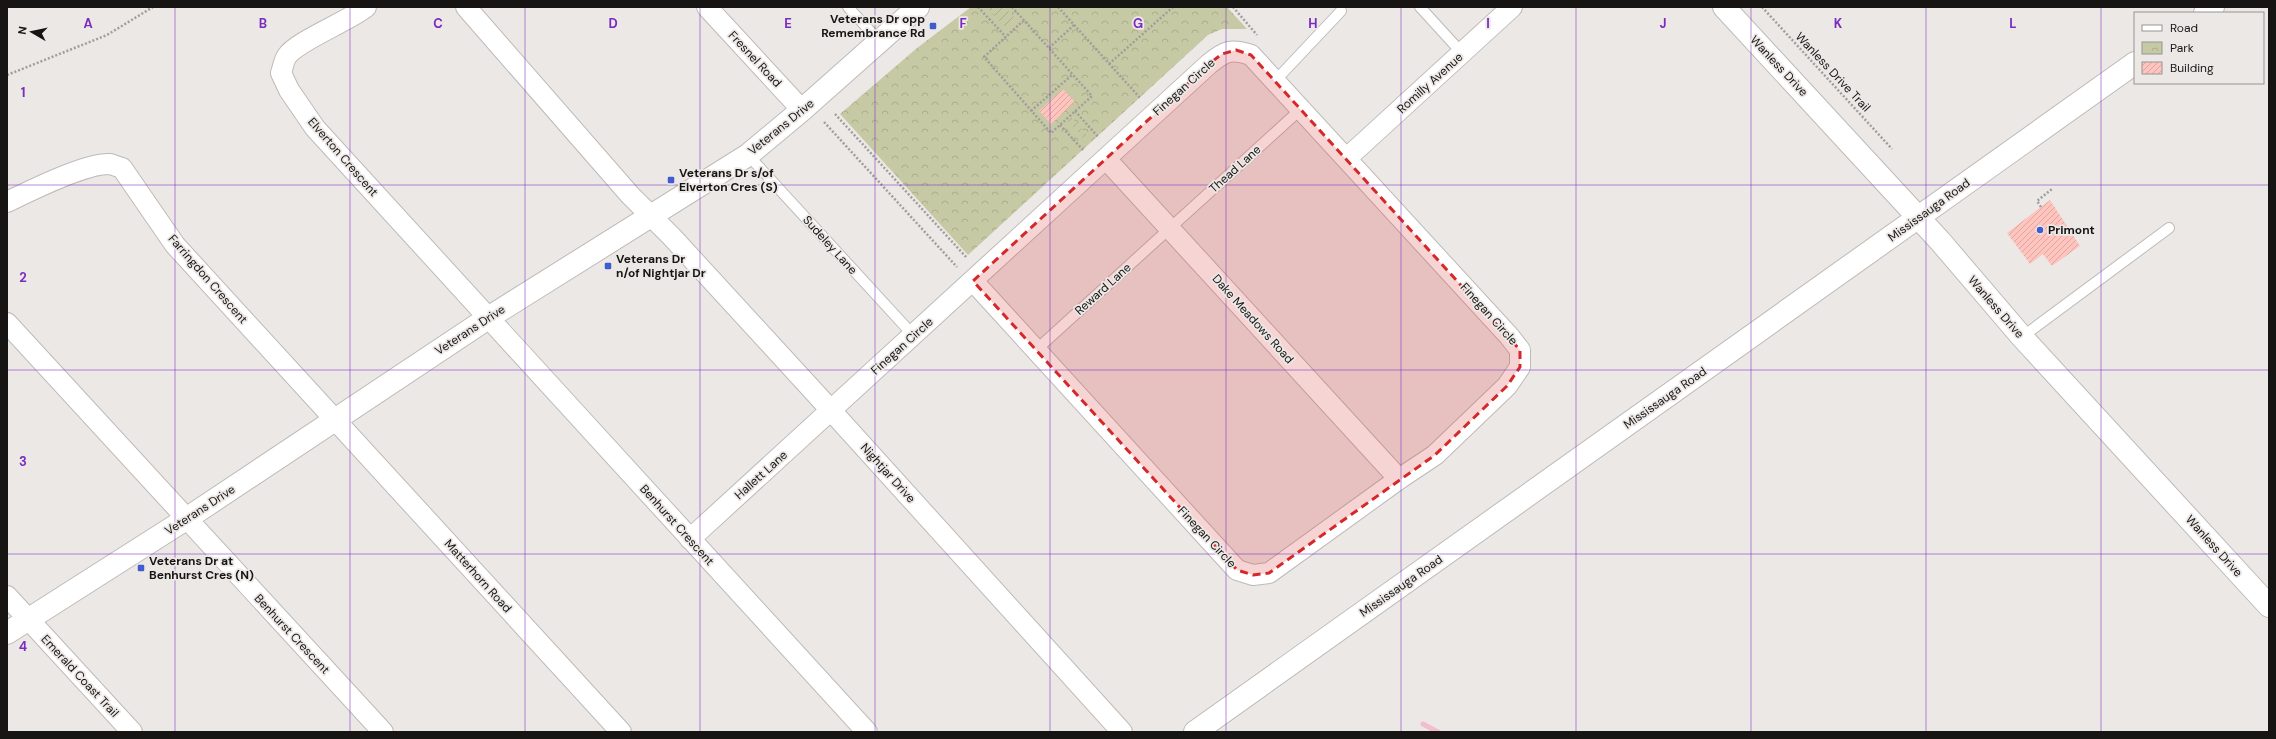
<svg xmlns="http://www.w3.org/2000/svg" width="2276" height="739" font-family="'DM Sans',sans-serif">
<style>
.park{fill:url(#park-crowns)}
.garden{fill:url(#garden-furrows)}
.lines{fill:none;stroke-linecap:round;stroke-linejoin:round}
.stream{stroke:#f4bccf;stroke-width:5}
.building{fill:url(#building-hatch)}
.lane-casing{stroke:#bebab8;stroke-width:12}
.street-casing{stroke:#bebab8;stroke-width:22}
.secondary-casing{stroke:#bebab8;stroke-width:24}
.path{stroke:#a19d9c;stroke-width:2.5;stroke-dasharray:2 2;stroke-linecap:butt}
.lane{stroke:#fff;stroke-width:10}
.street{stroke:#fff;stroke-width:20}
.secondary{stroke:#fff;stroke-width:22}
.marked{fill:#d62828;fill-opacity:0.2;stroke:#d62828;stroke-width:3;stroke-dasharray:8 5;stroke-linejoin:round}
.grid{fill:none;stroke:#7b2cbf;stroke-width:1;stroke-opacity:0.55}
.poi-dot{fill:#405ccf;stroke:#ece8e6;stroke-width:1.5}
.labels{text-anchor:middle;stroke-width:3.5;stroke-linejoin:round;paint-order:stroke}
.poi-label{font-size:12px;font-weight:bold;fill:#171514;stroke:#ece8e6;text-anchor:start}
.street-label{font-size:12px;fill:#171514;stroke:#ece8e6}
.grid-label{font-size:13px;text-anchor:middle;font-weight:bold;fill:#7b2cbf;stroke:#ece8e6;stroke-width:3.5;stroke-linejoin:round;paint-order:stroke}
</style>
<defs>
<pattern id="park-crowns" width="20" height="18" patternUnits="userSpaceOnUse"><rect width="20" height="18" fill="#c6caa4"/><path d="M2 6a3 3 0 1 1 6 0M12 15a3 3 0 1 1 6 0" fill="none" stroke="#a9ad8c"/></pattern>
<pattern id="garden-furrows" width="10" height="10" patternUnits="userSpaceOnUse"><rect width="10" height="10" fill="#c6caa4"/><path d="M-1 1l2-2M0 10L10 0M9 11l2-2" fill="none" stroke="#a9ad8c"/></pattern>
<pattern id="building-hatch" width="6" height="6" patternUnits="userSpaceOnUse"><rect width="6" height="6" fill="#ffc4be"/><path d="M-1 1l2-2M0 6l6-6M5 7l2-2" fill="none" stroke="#daa8a2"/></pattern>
</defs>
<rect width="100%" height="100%" fill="#ece8e6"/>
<polygon class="park" points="971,7 1227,7 1247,29 1222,29 1208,35 968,255 840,114 917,48"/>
<g class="garden">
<polygon points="988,7 1004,7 1016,19 1006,28 987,8"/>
<polygon points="1071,117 1088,136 1085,140 1068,121"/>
</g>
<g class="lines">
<polyline class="stream" points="1423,724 1438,732"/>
</g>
<g class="building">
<polygon points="1063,89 1075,102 1051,124 1039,111"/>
<polygon points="2050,200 2080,246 2052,266 2043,254 2030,264 2007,233"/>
</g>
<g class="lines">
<g class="lane-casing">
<g id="lane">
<polyline points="848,7 880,42"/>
<polyline points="1420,7 1462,53"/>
<polyline points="1275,81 1341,11"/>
<polyline points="748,155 913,335"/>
<polyline points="2022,337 2169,228"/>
<polyline points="1036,350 1301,109"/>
</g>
</g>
<g class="street-casing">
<g id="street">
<path d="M366 7C349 21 297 41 287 56 284 60 283 67 281 73L289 90 315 128 867 732"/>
<polyline points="466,7 630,195 672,237 817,395 1122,732"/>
<polyline points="707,7 802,110"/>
<polyline points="1347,158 1512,7"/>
<polyline points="1106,159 1399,479"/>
<path d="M7 202C30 191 85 163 110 164 114 165 118 167 122 168L175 245 621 732"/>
<polyline points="7,323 383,732"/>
<path d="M690 539 1209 64C1225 51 1231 48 1251 55L1509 336 1520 350V367L1507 386 1435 455 1399 479 1269 573 1253 575 1237 570 973 281"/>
<polyline points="7,596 132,732"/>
</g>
</g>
<g class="secondary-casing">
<g id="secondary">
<polyline points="1724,7 1940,241 2022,337 2269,606"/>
<polyline points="2205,13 2213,7"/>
<polyline points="7,633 186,519 488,318 748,155 802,110 918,7"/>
<polyline points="1195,732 2135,63"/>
</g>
</g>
<g class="path">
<polyline points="978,7 1006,37"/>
<path d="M1012 7C1039 37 1065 66 1092 96L1051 133 984 57 1024 20"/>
<polyline points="1058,7 1141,99"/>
<polyline points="1233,7 1257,35"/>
<polyline points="1762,7 1892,149"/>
<polyline points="1049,48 1074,25"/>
<polyline points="1109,64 1173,7"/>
<polyline points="7,75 107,35 153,7"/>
<polyline points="1031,111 1073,74"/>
<polyline points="1075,111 1099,138"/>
<polyline points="835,114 967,258"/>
<polyline points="824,122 957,267"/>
<polyline points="1060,125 1084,151"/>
<polyline points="2041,207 2037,201 2052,189"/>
</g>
<use href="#lane" class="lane"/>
<use href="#street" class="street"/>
<use href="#secondary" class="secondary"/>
</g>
<path class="marked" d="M1236 50 1251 55 1520 350V367L1507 386 1435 455 1269 573 1253 575 1237 570 973 281 1209 64 1222 54Z"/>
<path class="grid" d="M175 7V732M350 7V732M525 7V732M700 7V732M875 7V732M1050 7V732M1226 7V732M1401 7V732M1576 7V732M1751 7V732M1926 7V732M2101 7V732M7 185H2269M7 370H2269M7 554H2269"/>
<g class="poi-dot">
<rect x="929" y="22" width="8" height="8" rx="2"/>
<rect x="667" y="176" width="8" height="8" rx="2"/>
<circle cx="2040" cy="230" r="4"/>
<rect x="604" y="262" width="8" height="8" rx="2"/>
<rect x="137" y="564" width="8" height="8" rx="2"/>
</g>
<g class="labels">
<g class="poi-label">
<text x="925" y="23" text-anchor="end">Veterans Dr opp<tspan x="925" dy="14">Remembrance Rd</tspan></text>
<text x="679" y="177">Veterans Dr s/of<tspan x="679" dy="14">Elverton Cres (S)</tspan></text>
<text x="2048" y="234">Primont</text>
<text x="616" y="263">Veterans Dr<tspan x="616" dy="14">n/of Nightjar Dr</tspan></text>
<text x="149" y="565">Veterans Dr at<tspan x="149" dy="14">Benhurst Cres (N)</tspan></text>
</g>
<g class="street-label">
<text transform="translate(755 59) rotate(47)" y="4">Fresnel Road</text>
<text transform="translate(1779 66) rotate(47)" y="4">Wanless Drive</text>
<text transform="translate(1833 72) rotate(47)" y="4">Wanless Drive Trail</text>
<text transform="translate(1430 83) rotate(-42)" y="4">Romilly Avenue</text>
<text transform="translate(1184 87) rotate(-42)" y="4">Finegan Circle</text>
<text transform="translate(781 127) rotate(-39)" y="4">Veterans Drive</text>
<text transform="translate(343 157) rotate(49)" y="4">Elverton Crescent</text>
<text transform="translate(1235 169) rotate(-42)" y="4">Thead Lane</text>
<text transform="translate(1929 210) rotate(-36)" y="4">Mississauga Road</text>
<text transform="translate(830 245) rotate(48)" y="4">Sudeley Lane</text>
<text transform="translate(208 279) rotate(49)" y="4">Farringdon Crescent</text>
<text transform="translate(1103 289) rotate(-42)" y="4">Reward Lane</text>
<text transform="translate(1996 307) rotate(49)" y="4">Wanless Drive</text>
<text transform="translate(1489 314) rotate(48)" y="4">Finegan Circle</text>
<text transform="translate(1253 319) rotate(48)" y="4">Dake Meadows Road</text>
<text transform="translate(470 330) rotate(-33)" y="4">Veterans Drive</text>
<text transform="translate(902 346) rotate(-42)" y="4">Finegan Circle</text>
<text transform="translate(1665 398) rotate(-35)" y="4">Mississauga Road</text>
<text transform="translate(888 473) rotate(48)" y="4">Nightjar Drive</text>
<text transform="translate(761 475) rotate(-42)" y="4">Hallett Lane</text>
<text transform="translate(200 510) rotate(-33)" y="4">Veterans Drive</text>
<text transform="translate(677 525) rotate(48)" y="4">Benhurst Crescent</text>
<text transform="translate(1207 537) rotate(47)" y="4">Finegan Circle</text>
<text transform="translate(2214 546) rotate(48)" y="4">Wanless Drive</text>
<text transform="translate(478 576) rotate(48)" y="4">Matterhorn Road</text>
<text transform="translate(1401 586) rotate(-35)" y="4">Mississauga Road</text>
<text transform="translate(292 634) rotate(47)" y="4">Benhurst Crescent</text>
<text transform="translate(80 676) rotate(47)" y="4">Emerald Coast Trail</text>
</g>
</g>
<g class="grid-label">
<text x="88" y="28">A</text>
<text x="263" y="28">B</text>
<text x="438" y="28">C</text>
<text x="613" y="28">D</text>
<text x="788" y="28">E</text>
<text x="963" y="28">F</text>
<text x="1138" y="28">G</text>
<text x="1313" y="28">H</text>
<text x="1488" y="28">I</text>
<text x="1663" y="28">J</text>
<text x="1838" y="28">K</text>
<text x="2013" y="28">L</text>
<text x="23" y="97">1</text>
<text x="23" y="282">2</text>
<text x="23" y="466">3</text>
<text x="23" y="651">4</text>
</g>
<rect width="2276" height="739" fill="none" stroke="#171514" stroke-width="16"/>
<rect x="2134" y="12" width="130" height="72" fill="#ece8e6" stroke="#979492"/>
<rect x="2142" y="25" width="20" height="6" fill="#ffffff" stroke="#979492"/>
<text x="2170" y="32" font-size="12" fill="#171514">Road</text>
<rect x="2142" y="42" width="20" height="12" fill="url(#park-crowns)" stroke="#979492"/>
<text x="2170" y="52" font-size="12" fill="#171514">Park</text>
<rect x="2142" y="62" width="20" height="12" fill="url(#building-hatch)" stroke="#979492"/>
<text x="2170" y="72" font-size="12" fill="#171514">Building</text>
<g transform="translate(32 32) rotate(279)" stroke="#ece8e6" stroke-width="3" paint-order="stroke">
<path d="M0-3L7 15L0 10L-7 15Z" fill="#171514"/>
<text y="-6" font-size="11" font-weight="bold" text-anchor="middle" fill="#171514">N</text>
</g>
</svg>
